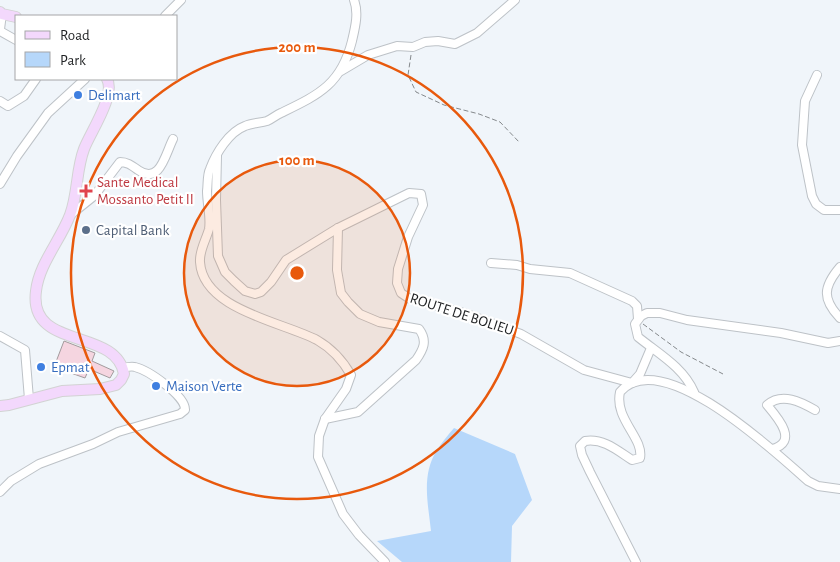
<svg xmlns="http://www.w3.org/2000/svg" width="840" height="562" font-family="'Alegreya Sans',sans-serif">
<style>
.green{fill:#b6d7fa}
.building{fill:#f5d5e0;stroke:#a29b9d}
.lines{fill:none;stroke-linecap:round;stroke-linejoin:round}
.minor-casing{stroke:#bdc2c7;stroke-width:10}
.major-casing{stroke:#d2d3d3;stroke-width:12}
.path{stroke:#85898c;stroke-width:1;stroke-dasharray:5 2.5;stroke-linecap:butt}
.minor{stroke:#fff;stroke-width:8}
.major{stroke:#f3d8fc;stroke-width:10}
.ring{fill:none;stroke:#e8590c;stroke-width:2.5}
.shop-dot{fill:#3f7fe0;stroke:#fff;stroke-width:2}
.health-dot{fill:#e0444e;stroke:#fff;stroke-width:2}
.service-dot{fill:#5c6f8a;stroke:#fff;stroke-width:2}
.labels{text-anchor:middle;stroke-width:4.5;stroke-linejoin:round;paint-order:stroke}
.shop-label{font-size:15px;fill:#366cbe;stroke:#fff;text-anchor:start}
.health-label{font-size:15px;fill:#be3a42;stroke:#fff;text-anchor:start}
.service-label{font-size:15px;fill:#4e5e75;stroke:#fff;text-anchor:start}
.street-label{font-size:15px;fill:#1f2123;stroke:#fff}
.centre{fill:#e8590c;stroke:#fff;stroke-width:2.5}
.ring-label{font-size:15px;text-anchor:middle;font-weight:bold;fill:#e8590c;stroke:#fff;stroke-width:4.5;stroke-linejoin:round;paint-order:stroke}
</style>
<rect width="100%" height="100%" fill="#f0f5fa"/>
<path class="green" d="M454 428 515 454 532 500 512 526 511 562H402L377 541 431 531C428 503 421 475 437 450 442 442 448 435 454 428Z"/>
<polygon class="building" points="64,341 95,353 92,361 114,371 110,378 89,369 85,378 54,367"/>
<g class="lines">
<g class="minor-casing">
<g id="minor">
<path d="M354 0C359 13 355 28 352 41 341 85 318 95 281 113 276 115 272 119 267 121 260 123 252 123 245 126 229 132 216 153 210 169 207 175 208 184 207 191 207 203 211 218 209 229 206 240 199 251 200 262 203 310 283 322 317 340 331 348 343 361 351 375L346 389 325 419 319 436 318 457 343 514 359 535 385 562"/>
<polyline points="165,16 181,0"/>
<polyline points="0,29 2,14"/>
<polyline points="0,31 16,40"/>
<polyline points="341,71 368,55 397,46 413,47 425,42 438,41 455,44 477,33 515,0"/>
<polyline points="817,75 805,101 802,145 812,196 816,204 824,210 840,210"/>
<polyline points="0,101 8,106 24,96 36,79"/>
<polyline points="217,156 216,200 218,256 225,272 234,281 245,291 255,294 261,292 271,282 286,260 338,228 409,193 421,194 423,205 408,237 398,269 397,283 401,293 410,299 464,313 521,334 584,370 632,383"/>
<polyline points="0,184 17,156 48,113 85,79"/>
<path d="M69 216 94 196 120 162C127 162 131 165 138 170 160 185 165 155 173 139"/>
<polyline points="491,263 517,265 530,269 570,273 632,301 637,306 638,319"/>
<path d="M840 267C823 287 822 299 840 318"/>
<polyline points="0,336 25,350 29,399"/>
<polyline points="632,383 640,374 651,348"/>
<path d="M694 392C683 367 659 354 638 337L635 324 641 316 647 313H660L687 320 781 333 828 343 840 341"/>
<path d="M325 419 358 412 416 360C423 350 428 341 419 329L379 322 360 314 348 302 341 293 337 270 338 228"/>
<path d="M772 449C799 442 778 418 767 405 782 392 801 402 815 410"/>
<path d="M0 492 11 481 39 464 93 444 118 432 180 414 185 410C186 396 148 370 135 367 132 366 127 367 123 368"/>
<path d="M636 562 590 472 582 455 580 446 585 441C604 438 618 451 632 460L640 458C644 438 614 419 620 392 661 344 776 453 808 481L818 486 840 489"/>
</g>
</g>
<g class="major-casing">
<g id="major">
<polyline points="0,12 2,14 16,17"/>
<path d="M0 406 9 405 62 391 100 389 116 385 121 380 124 374C116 327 28 351 36 291 39 264 60 241 70 215 78 194 76 170 84 149 90 133 116 95 107 79"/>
</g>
</g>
<g class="path">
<polyline points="411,55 408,75 416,92 444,105 479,114 500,122 520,143"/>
<polyline points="643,324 681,352 723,374"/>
</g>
<use href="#minor" class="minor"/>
<use href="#major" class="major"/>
</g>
<circle cx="297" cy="273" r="113" fill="#e8590c" fill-opacity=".12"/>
<g class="ring">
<circle cx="297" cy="273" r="113"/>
<circle cx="297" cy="273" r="226"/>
</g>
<g class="shop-dot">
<circle cx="78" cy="95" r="5"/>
<circle cx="41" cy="367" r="5"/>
<circle cx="156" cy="386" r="5"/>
</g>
<path class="health-dot" d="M83.5 183.5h5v5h5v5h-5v5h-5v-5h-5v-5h5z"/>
<circle class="service-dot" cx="86" cy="230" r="5"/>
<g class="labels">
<g class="shop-label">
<text x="88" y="100">Delimart</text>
<text x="51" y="372">Epmat</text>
<text x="166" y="391">Maison Verte</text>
</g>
<g class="health-label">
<text x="97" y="187">Sante Medical<tspan x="97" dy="17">Mossanto Petit II</tspan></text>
</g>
<g class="service-label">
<text x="96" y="235">Capital Bank</text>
</g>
<g class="street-label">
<text transform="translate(462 314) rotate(18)" y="5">ROUTE DE BOLIEU</text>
</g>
</g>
<circle cx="297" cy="273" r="8" class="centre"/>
<g class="ring-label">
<text x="297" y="52">200 m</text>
<text x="297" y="165">100 m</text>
</g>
<rect x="15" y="15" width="162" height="65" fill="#ffffff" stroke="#a5a6a7"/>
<rect x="25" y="31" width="25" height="8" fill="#f3d8fc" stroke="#a5a6a7"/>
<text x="60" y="40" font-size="15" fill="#1f2123">Road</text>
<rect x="25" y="52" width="25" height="15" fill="#b6d7fa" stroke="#a5a6a7"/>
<text x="60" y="65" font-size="15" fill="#1f2123">Park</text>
</svg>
